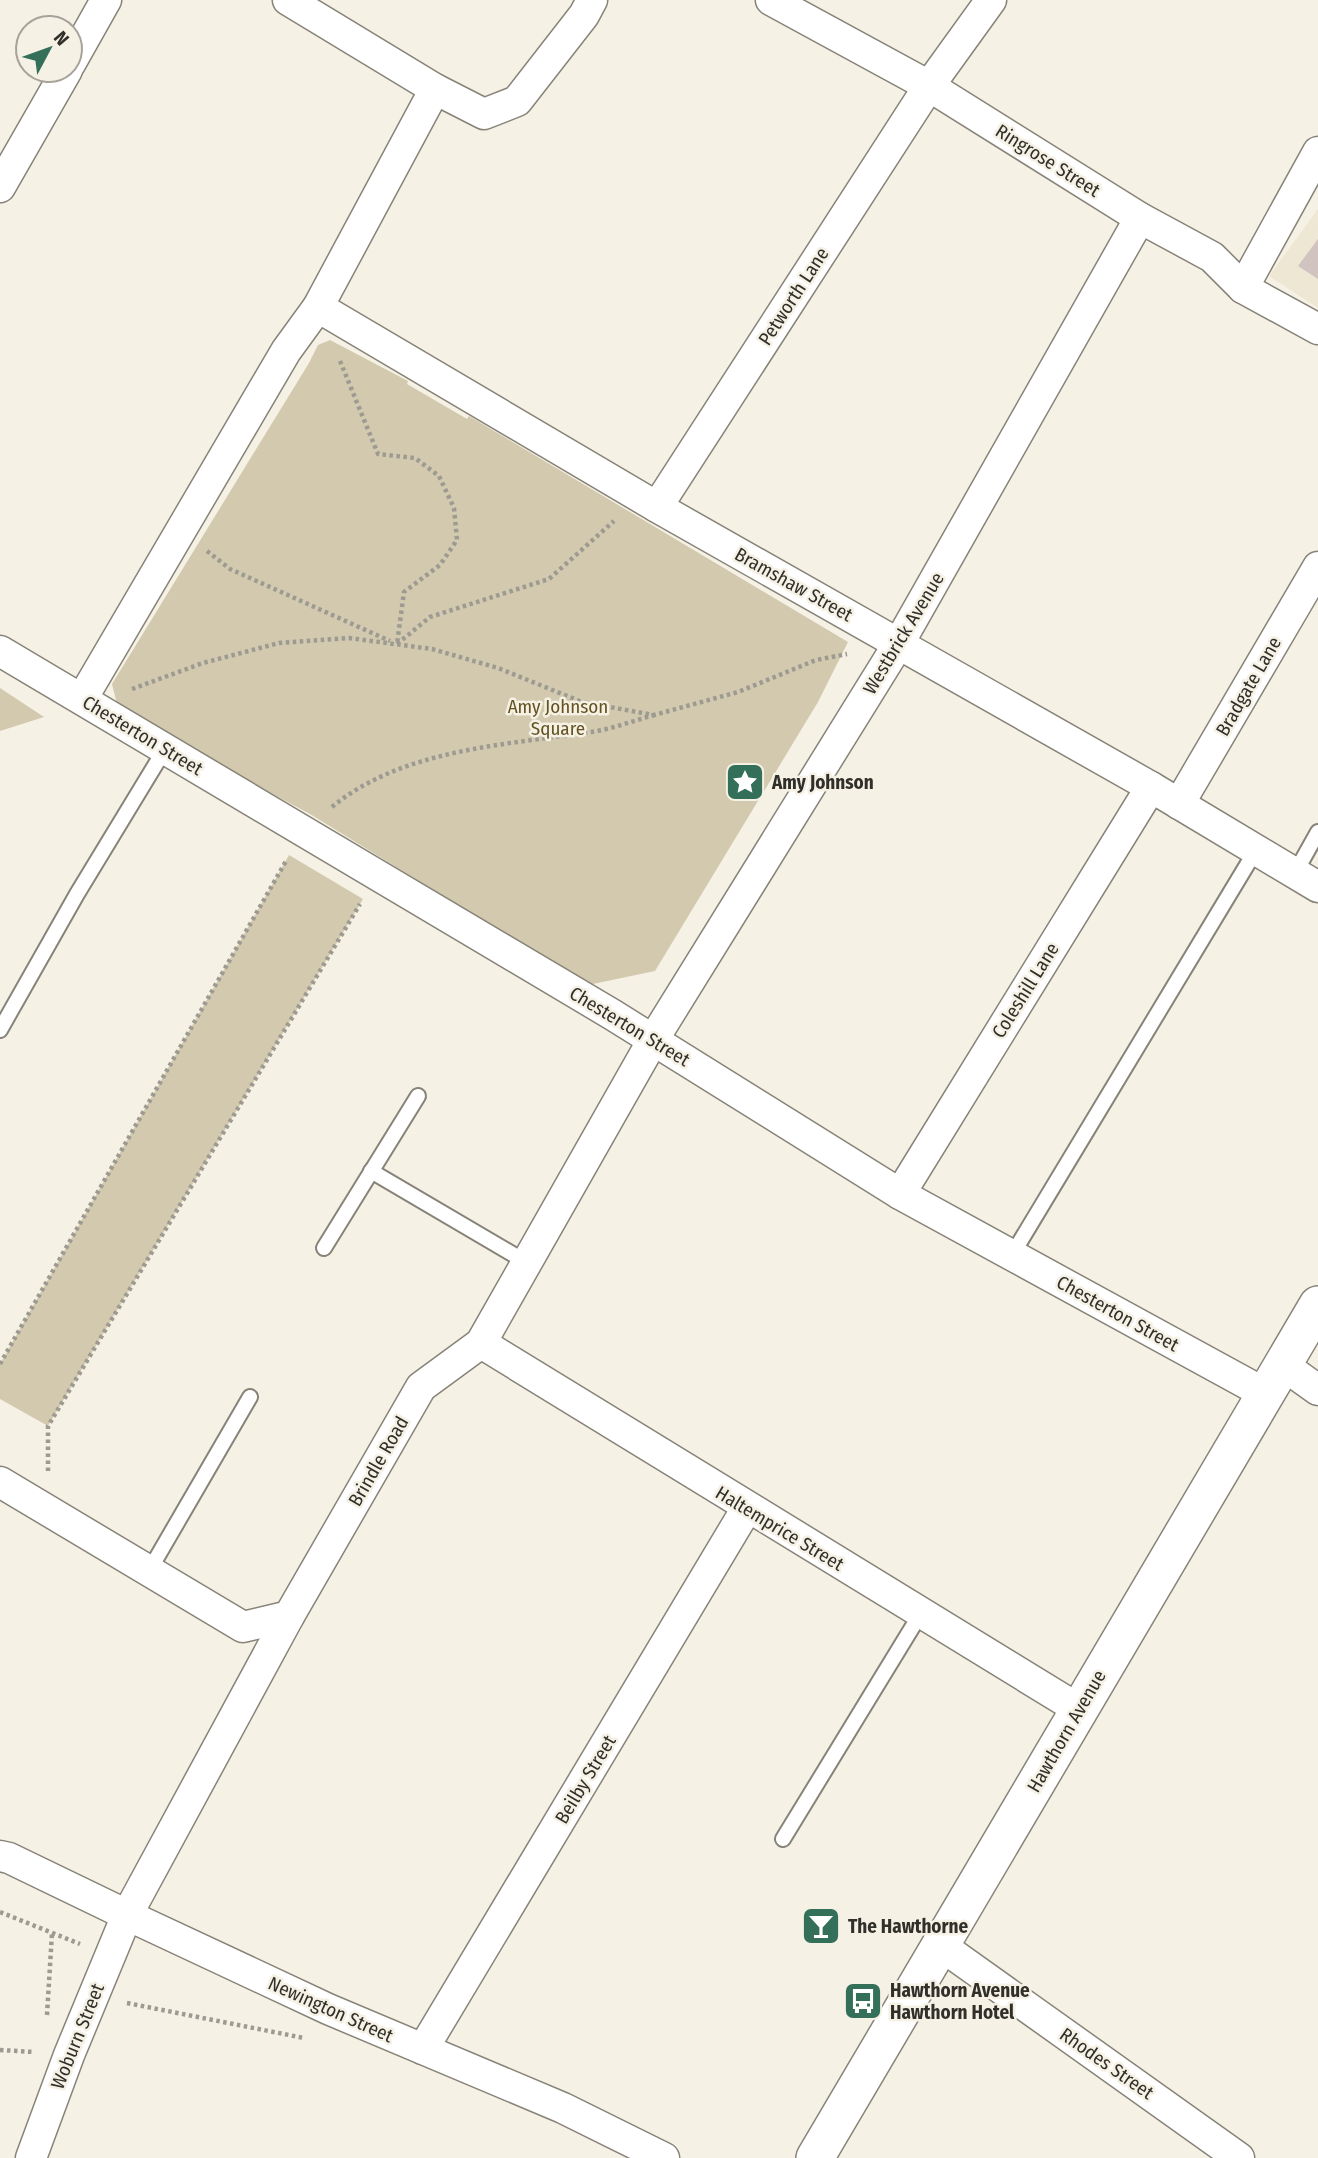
<svg xmlns="http://www.w3.org/2000/svg" width="1318" height="2158" font-family="'Fira Sans Condensed',sans-serif">
<style>
.built{fill:#eee7d4}
.green{fill:#d2c9ae}
.building{fill:#d1c3bf}
.lines{fill:none;stroke-linecap:round;stroke-linejoin:round}
.service-casing{stroke:#878378;stroke-width:18}
.minor-casing{stroke:#878378;stroke-width:33}
.tertiary-casing{stroke:#878378;stroke-width:40}
.path{stroke:#9d9a91;stroke-width:4.5;stroke-dasharray:3.5 3.5;stroke-linecap:butt}
.service{stroke:#fff;stroke-width:14}
.minor{stroke:#fff;stroke-width:30}
.tertiary{stroke:#fff;stroke-width:37}
.labels{text-anchor:middle;stroke-width:5;stroke-linejoin:round;paint-order:stroke}
.street-label{font-size:19px;fill:#302f2a;stroke:#f6f1e5}
.park-label{font-size:19px;fill:#645321;stroke:#f6f1e5}
.poi-label{font-size:19px;font-weight:bold;fill:#302f2a;stroke:#f6f1e5;text-anchor:start}
</style>
<rect width="100%" height="100%" fill="#f6f1e5"/>
<polygon class="built" points="1318,209 1318,308 1269,276"/>
<g class="green">
<polygon points="330,340 408,381 407,384 467,419 469,416 848,642 818,702 655,971 588,985 310,814 119,712 112,684 309,363 318,345"/>
<polygon points="0,688 44,717 0,731"/>
<polygon points="289,855 363,899 48,1426 0,1399 0,1364"/>
</g>
<polygon class="building" points="1318,239 1318,279 1298,266"/>
<g class="lines">
<g class="service-casing">
<g id="service">
<polyline points="1295,873 1318,832"/>
<polyline points="0,1030 77,894 165,749"/>
<polyline points="371,1171 526,1262"/>
<polyline points="324,1248 418,1096"/>
<polyline points="1012,1255 1256,850"/>
<polyline points="149,1571 250,1397"/>
<polyline points="783,1839 921,1613"/>
</g>
</g>
<g class="minor-casing">
<g id="minor">
<polyline points="288,0 435,89"/>
<polyline points="771,0 929,86 1140,218 1212,257 1243,288 1318,329"/>
<polyline points="70,64 106,0"/>
<polyline points="0,187 67,70"/>
<polyline points="1243,288 1318,152"/>
<polyline points="318,307 435,89 484,114 517,101 584,15 592,0"/>
<polyline points="657,507 929,86 991,0"/>
<polyline points="0,651 613,1015 900,1194 1264,1393"/>
<polyline points="82,699 286,351 318,307 657,507 1151,787 1318,887"/>
<polyline points="1179,804 1318,567"/>
<polyline points="900,1194 1151,787"/>
<polyline points="481,1343 1080,1710"/>
<polyline points="1283,1365 1318,1390"/>
<polyline points="0,1482 243,1627 289,1616 421,1387 481,1343 653,1040 899,643 1140,218"/>
<polyline points="0,1856 9,1858 127,1915 328,2009 563,2108 664,2158"/>
<polyline points="940,1945 1239,2158"/>
<polyline points="423,2049 747,1508"/>
<polyline points="31,2158 69,2055 127,1915 289,1616"/>
</g>
</g>
<g class="tertiary-casing">
<polyline id="tertiary" points="815,2158 1318,1305"/>
</g>
<g class="path">
<polyline points="340,361 378,454 415,458 439,476 454,508 457,540 440,565 404,592 397,644"/>
<polyline points="207,551 230,569 390,641"/>
<polyline points="397,644 430,617 549,579 614,521"/>
<polyline points="132,689 203,663 279,643 349,638 432,649 498,668 582,702 654,715 738,692 816,660 847,654"/>
<path d="M332 807C402 749 505 745 591 732 612 729 633 721 654 715"/>
<polyline points="0,1364 286,861"/>
<polyline points="48,1471 48,1426 360,904"/>
<polyline points="0,1912 80,1944"/>
<polyline points="127,2003 304,2038"/>
<polyline points="47,2015 52,1933"/>
<polyline points="0,2050 34,2052"/>
</g>
<use href="#service" class="service"/>
<use href="#minor" class="minor"/>
<use href="#tertiary" class="tertiary"/>
</g>
<defs>
<g id="sight-square" transform="scale(2.0125)"><rect x="-9" y="-9" width="18" height="18" rx="4" fill="#336f59" stroke="#f6f1e5"/><path d="M0-6L1.8-2.2L6-1.7L2.9 1.2L3.7 5.4L0 3.3L-3.7 5.4L-2.9 1.2L-6-1.7L-1.8-2.2Z" fill="#fff"/></g>
<g id="bar-square" transform="scale(2.0125)"><rect x="-9" y="-9" width="18" height="18" rx="4" fill="#336f59" stroke="#f6f1e5"/><path d="M-6-5H6L.8 .8V4.5H3.5V6h-7V4.5H-.8V.8Z" fill="#fff"/></g>
<g id="bus-square" transform="scale(2.0125)"><rect x="-9" y="-9" width="18" height="18" rx="4" fill="#336f59" stroke="#f6f1e5"/><path d="M-5-6H5V4H4V6H2V4H-2V6H-4V4H-5ZM-3.5-4V0h7V-4ZM-3.5 1.2v1.5H-2V1.2ZM2 1.2v1.5H3.5V1.2Z" fill="#fff"/></g>
</defs>
<g fill-rule="evenodd">
<use href="#sight-square" x="745" y="782"/>
<use href="#bar-square" x="821" y="1926"/>
<use href="#bus-square" x="863" y="2001"/>
</g>
<g class="labels">
<g class="street-label">
<text transform="translate(1048 160) rotate(32)" y="7">Ringrose Street</text>
<text transform="translate(793 296) rotate(-57)" y="7">Petworth Lane</text>
<text transform="translate(794 584) rotate(29)" y="7">Bramshaw Street</text>
<text transform="translate(903 633) rotate(-59)" y="7">Westbrick Avenue</text>
<text transform="translate(1248 686) rotate(-60)" y="7">Bradgate Lane</text>
<text transform="translate(143 735) rotate(31)" y="7">Chesterton Street</text>
<text transform="translate(1025 990) rotate(-58)" y="7">Coleshill Lane</text>
<text transform="translate(630 1026) rotate(31)" y="7">Chesterton Street</text>
<text transform="translate(1118 1313) rotate(29)" y="7">Chesterton Street</text>
<text transform="translate(378 1461) rotate(-60)" y="7">Brindle Road</text>
<text transform="translate(780 1528) rotate(31)" y="7">Haltemprice Street</text>
<text transform="translate(1066 1731) rotate(-60)" y="7">Hawthorn Avenue</text>
<text transform="translate(585 1779) rotate(-59)" y="7">Beilby Street</text>
<text transform="translate(331 2009) rotate(24)" y="7">Newington Street</text>
<text transform="translate(77 2036) rotate(-68)" y="7">Woburn Street</text>
<text transform="translate(1107 2063) rotate(35)" y="7">Rhodes Street</text>
</g>
<g class="park-label">
<text x="558" y="713">Amy Johnson<tspan x="558" dy="22">Square</tspan></text>
</g>
<g class="poi-label">
<text x="772" y="789">Amy Johnson</text>
<text x="848" y="1933">The Hawthorne</text>
<text x="890" y="1997">Hawthorn Avenue<tspan x="890" dy="22">Hawthorn Hotel</tspan></text>
</g>
</g>
<g transform="translate(49 49) rotate(49)"><circle r="33" fill="#f6f1e5" stroke="#a7a39a" stroke-width="2"/>
<path d="M0-5L12 26L0 18L-12 26Z" fill="#336f59"/>
<text y="-10" font-size="19" font-weight="bold" text-anchor="middle" fill="#302f2a">N</text>
</g>
</svg>
